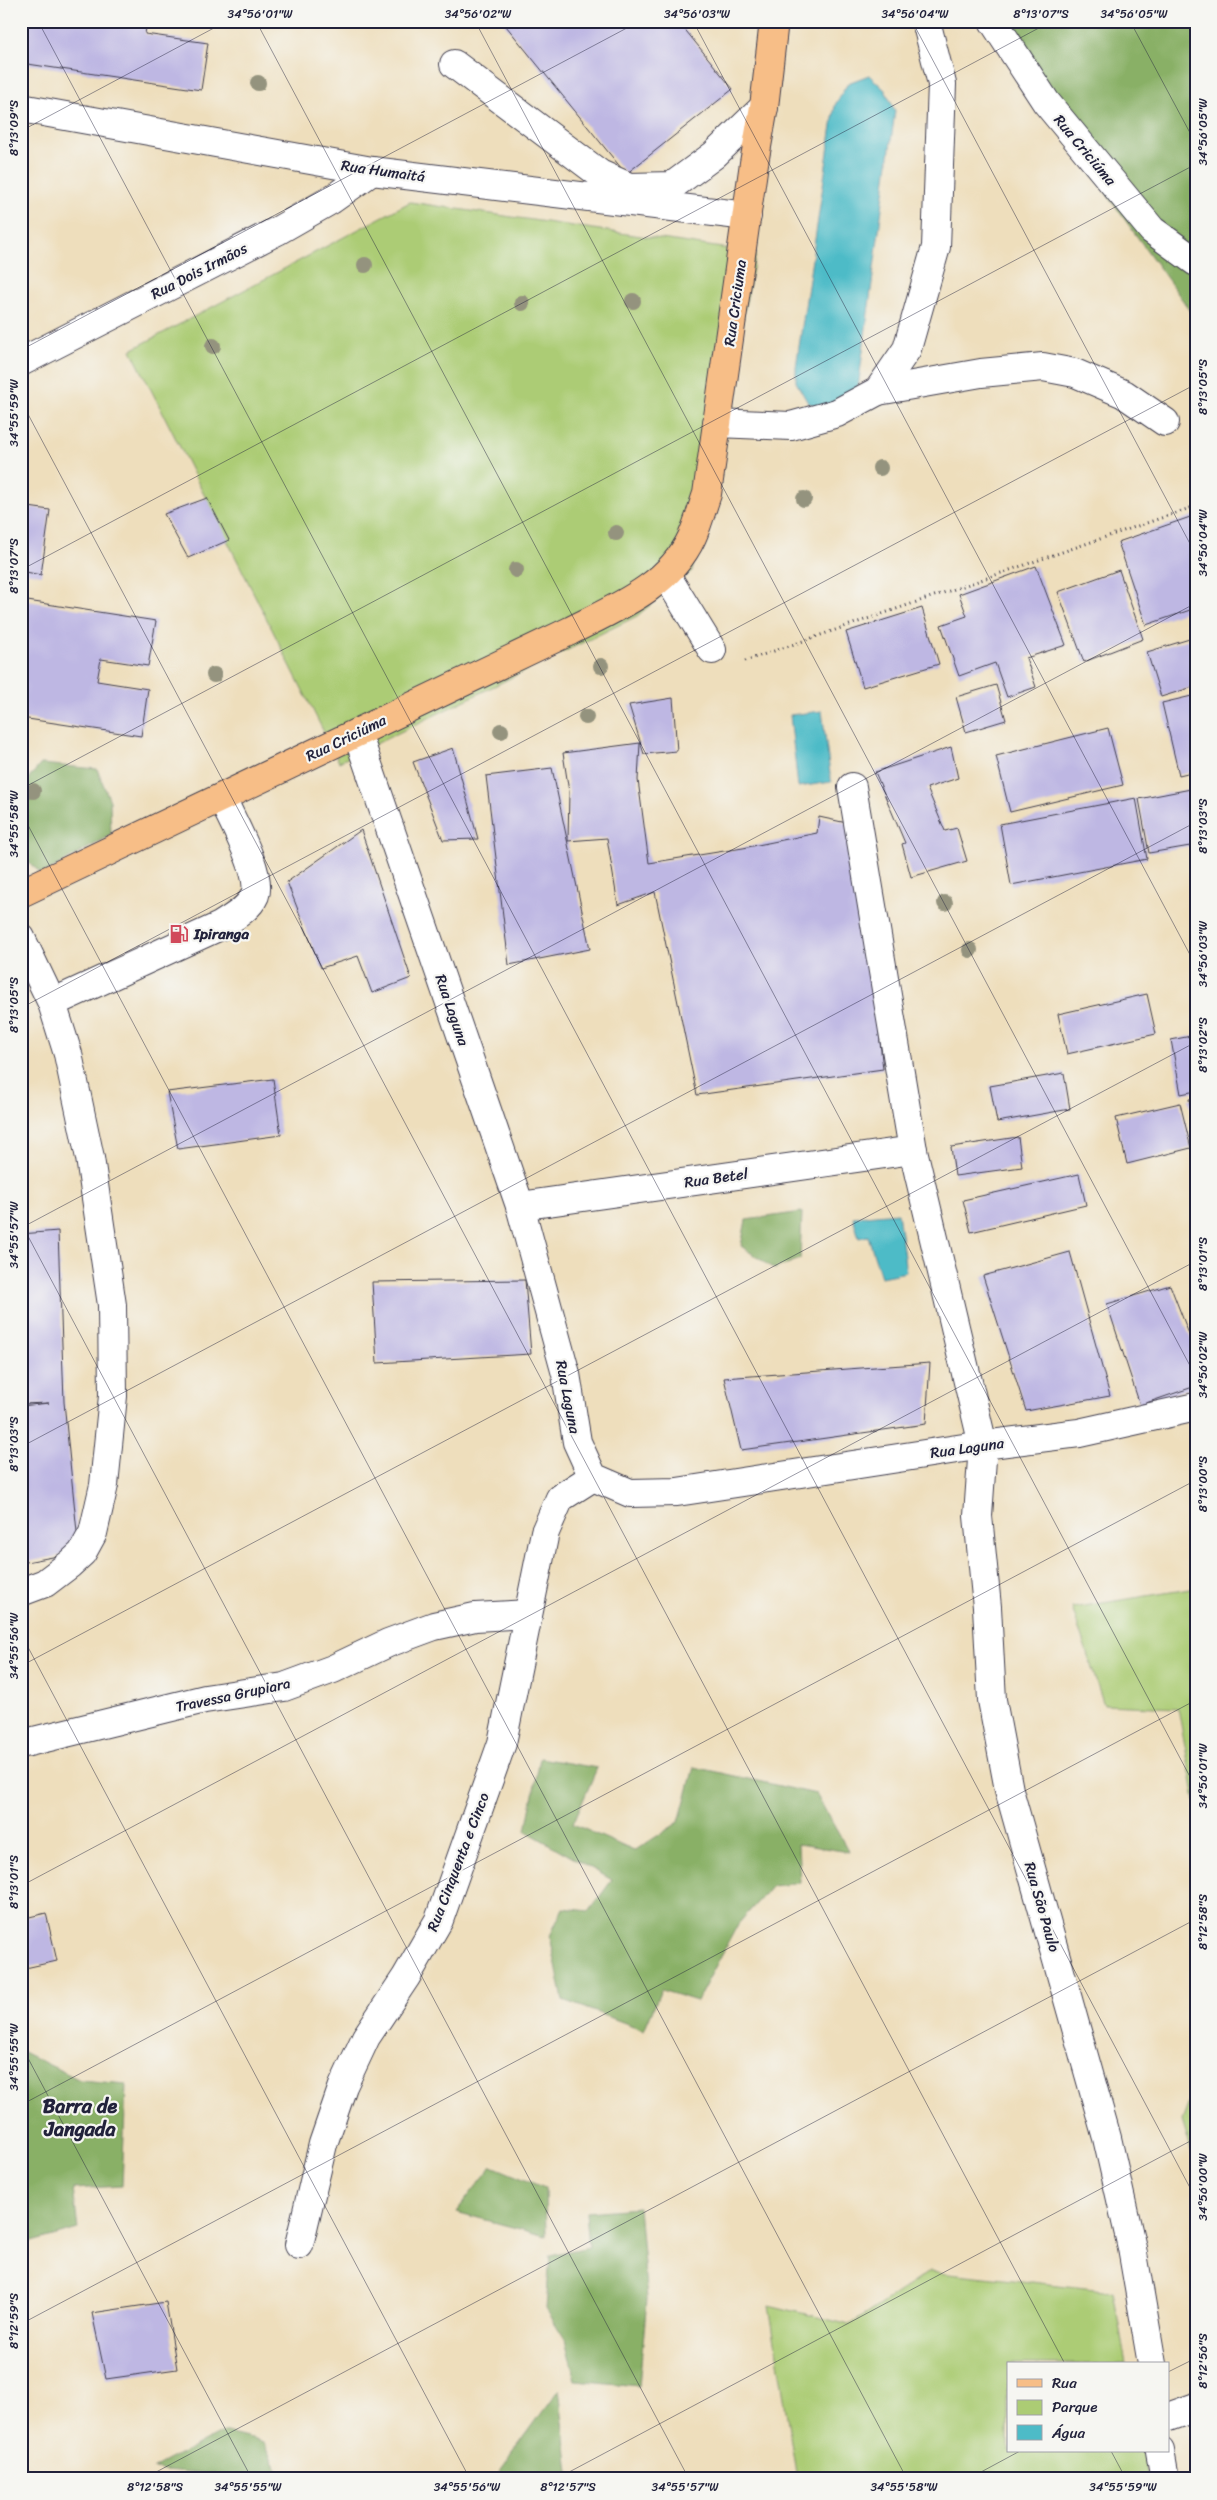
<svg xmlns="http://www.w3.org/2000/svg" width="1217" height="2500" font-family="Sriracha,sans-serif">
<style>
.green{fill:#accc74;stroke:#677758}
.forest{fill:#89b066;stroke:#566950}
.water{fill:#4dbbc7;stroke:#386e81}
.building{fill:#beb7e3}
.lines{fill:none;stroke-linecap:round;stroke-linejoin:round}
.minor-casing{stroke:#413e4e;stroke-width:30}
.major-casing{stroke:#413e4e;stroke-width:30}
.path{stroke:#413e4e;stroke-width:3;stroke-dasharray:1 4;stroke-linecap:butt}
.minor{stroke:#fff;stroke-width:28}
.major{stroke:#f7be87;stroke-width:28}
.tree{fill:#94937e}
.ticks{fill:none;stroke:#22223b;stroke-width:1;stroke-opacity:0.45}
.labels{text-anchor:middle;stroke-width:4.5;stroke-linejoin:round;paint-order:stroke}
.street-label{font-size:15px;fill:#22223b;stroke:#f6f6f2}
.poi-label{font-size:15px;font-weight:bold;fill:#22223b;stroke:#f6f6f2;text-anchor:start}
.district-label{font-size:20px;font-weight:bold;fill:#22223b;stroke:#f6f6f2}
.neatline{fill:none;stroke:#22223b;stroke-width:2}
.ticks-label{font-size:12px;text-anchor:middle;fill:#22223b}
</style>
<rect width="100%" height="100%" fill="#f6f6f2"/>
<filter id="ink" filterUnits="userSpaceOnUse"><feTurbulence type="fractalNoise" baseFrequency=".02" numOctaves="2"/><feDisplacementMap in="SourceGraphic" scale="10" xChannelSelector="R" yChannelSelector="G"/><feConvolveMatrix kernelMatrix="1 2 1 2 8 2 1 2 1" color-interpolation-filters="sRGB"/></filter>
<filter id="wash" filterUnits="userSpaceOnUse"><feTurbulence type="fractalNoise" baseFrequency=".0096" numOctaves="4" result="noise"/><feDisplacementMap in="SourceGraphic" scale="20" xChannelSelector="R" yChannelSelector="G"/><feGaussianBlur stdDeviation="1.12" result="paint"/><feColorMatrix in="noise" values="0 0 0 0 0 0 0 0 0 0 0 0 0 0 0 0 0 1.4 0 .05"/><feComposite in="paint" operator="in"/></filter>
<g filter="url(#wash)">
<rect width="100%" height="100%" fill="#eedebc"/>
<g class="green">
<polygon points="410,202 756,253 692,571 637,616 339,762 131,350"/>
<polygon points="1196,1588 1196,1805 1178,1708 1104,1705 1072,1608"/>
<polygon points="1196,2084 1196,2167 1182,2121"/>
<polygon points="930,2271 1113,2291 1126,2364 1008,2364 1008,2451 1142,2451 1147,2479 797,2479 769,2305 850,2325"/>
</g>
<g class="forest">
<polygon points="983,21 1196,21 1196,319"/>
<polygon points="41,764 97,769 110,801 111,835 42,874 21,856 21,787"/>
<polygon points="802,1212 800,1259 774,1269 741,1246 746,1220"/>
<polygon points="540,1758 597,1768 573,1824 634,1851 679,1822 694,1767 816,1794 849,1852 798,1844 800,1883 772,1886 738,1924 697,2001 661,1990 644,2030 563,2000 550,1936 563,1908 589,1911 612,1880 526,1831"/>
<polygon points="21,2051 80,2080 126,2084 122,2186 73,2189 78,2229 21,2245"/>
<polygon points="492,2166 545,2188 546,2236 456,2212"/>
<polygon points="639,2208 647,2299 639,2386 575,2380 565,2339 546,2309 550,2255 589,2247 586,2212"/>
<polygon points="559,2389 570,2479 494,2479"/>
<polygon points="222,2432 264,2442 280,2474 278,2479 215,2479 215,2474 153,2469"/>
</g>
<g class="water">
<polygon points="869,75 885,90 895,111 858,388 826,409 808,403 796,382 796,367 835,105 848,83"/>
<polygon points="822,711 831,782 798,787 790,715"/>
<polygon points="898,1213 906,1272 881,1277 868,1236 859,1238 853,1217"/>
</g>
<g id="blocks">
<g class="building">
<polygon points="21,21 147,21 145,34 208,43 201,90 21,63"/>
<polygon points="502,21 678,21 733,89 626,174"/>
<polygon points="207,498 229,540 188,558 164,514"/>
<polygon points="21,506 50,510 41,575 21,571"/>
<polygon points="1196,515 1196,608 1146,625 1118,542"/>
<polygon points="1036,566 1066,645 1026,658 1036,687 1007,697 995,663 959,676 941,625 967,616 959,594"/>
<polygon points="1119,570 1143,639 1084,662 1058,592"/>
<polygon points="21,600 156,621 148,666 101,659 97,681 148,689 141,736 21,718"/>
<polygon points="922,608 939,664 863,687 846,632"/>
<polygon points="1196,637 1196,686 1161,697 1147,652"/>
<polygon points="996,685 1006,720 966,732 956,697"/>
<polygon points="1196,695 1196,771 1179,775 1162,703"/>
<polygon points="673,698 677,751 644,754 629,705"/>
<polygon points="1108,728 1123,785 1010,812 996,756"/>
<polygon points="640,743 638,780 649,863 743,848 817,833 819,817 856,825 883,1069 697,1095 655,892 618,905 607,838 568,841 569,792 563,753"/>
<polygon points="951,747 958,778 927,788 945,831 957,828 967,861 911,877 902,844 905,843 875,772"/>
<polygon points="453,748 478,839 443,840 413,762"/>
<polygon points="552,768 590,949 509,965 486,776"/>
<polygon points="1196,788 1196,845 1149,853 1139,799"/>
<polygon points="1136,798 1147,859 1011,885 1000,824"/>
<polygon points="361,830 411,978 372,993 358,956 321,968 287,882"/>
<polygon points="1147,994 1156,1034 1067,1054 1058,1014"/>
<polygon points="1196,1035 1196,1091 1181,1094 1171,1040"/>
<polygon points="1064,1073 1070,1109 997,1122 990,1086"/>
<polygon points="273,1079 281,1135 178,1149 167,1092"/>
<polygon points="1196,1098 1196,1128 1195,1128 1189,1099"/>
<polygon points="1180,1103 1191,1148 1127,1164 1116,1118"/>
<polygon points="1018,1137 1022,1167 955,1176 951,1147"/>
<polygon points="1079,1174 1086,1205 971,1232 963,1200"/>
<polygon points="58,1231 64,1402 79,1552 21,1563 21,1406 49,1403 21,1404 21,1234"/>
<polygon points="1070,1252 1110,1396 1026,1411 983,1276"/>
<polygon points="525,1280 531,1354 377,1363 372,1282"/>
<polygon points="1170,1285 1196,1352 1196,1386 1140,1405 1107,1304"/>
<polygon points="930,1363 926,1424 741,1450 724,1378"/>
<polygon points="46,1913 57,1961 21,1969 21,1919"/>
<polygon points="166,2302 177,2369 106,2379 92,2313"/>
</g>
</g>
</g>
<g filter="url(#ink)">
<use href="#blocks" fill-opacity="0" stroke="#413e4e" stroke-width="1"/>
<g class="lines">
<g class="minor-casing">
<g id="minor">
<polyline points="993,21 1046,102 1152,230 1196,262"/>
<polyline points="454,64 600,174 629,187 672,186 714,155 764,107"/>
<polyline points="21,108 372,171 747,216"/>
<polyline points="21,362 277,231 331,200 372,171"/>
<polyline points="878,391 981,373 1043,367 1075,373 1124,394 1165,422"/>
<polyline points="717,423 791,426 837,413 878,391 907,349 936,247 942,84 926,21"/>
<polyline points="666,575 712,650"/>
<polyline points="357,733 520,1206 566,1374 577,1442 593,1477 630,1493 677,1492 983,1445 1079,1433 1196,1407"/>
<polyline points="852,787 913,1150 983,1445 978,1516 987,1607 992,1700 1009,1790 1107,2138 1132,2248 1152,2364"/>
<polyline points="21,938 52,1003 68,1054 90,1158 112,1305 113,1396 104,1485 93,1533 82,1553 70,1564 45,1583 21,1592"/>
<path d="M52 1003 220 926C232 918 249 909 255 895 263 874 231 819 222 798"/>
<polyline points="520,1206 913,1150"/>
<polyline points="21,1744 205,1699 284,1687 333,1669 388,1643 434,1626 475,1617 528,1614"/>
<polyline points="299,2245 323,2144 343,2086 366,2037 406,1977 439,1920 502,1743 545,1532 560,1498 593,1477"/>
<polyline points="1168,2417 1196,2407"/>
<polyline points="1160,2451 1165,2479"/>
</g>
</g>
<g class="major-casing">
<path id="major" d="M21 893 570 631C615 608 669 587 692 537 698 524 702 508 707 494L754 163 764 107 774 21"/>
</g>
<polyline class="path" points="745,661 1196,506"/>
<use href="#minor" class="minor"/>
<use href="#major" class="major"/>
</g>
<g class="tree">
<circle cx="258" cy="83" r="8"/>
<circle cx="365" cy="265" r="8"/>
<circle cx="633" cy="301" r="8"/>
<circle cx="522" cy="303" r="8"/>
<circle cx="213" cy="346" r="8"/>
<circle cx="880" cy="468" r="8"/>
<circle cx="804" cy="499" r="8"/>
<circle cx="616" cy="533" r="8"/>
<circle cx="516" cy="570" r="8"/>
<circle cx="601" cy="666" r="8"/>
<circle cx="214" cy="675" r="8"/>
<circle cx="586" cy="717" r="8"/>
<circle cx="501" cy="731" r="8"/>
<circle cx="33" cy="791" r="8"/>
<circle cx="945" cy="903" r="8"/>
<circle cx="970" cy="950" r="8"/>
</g>
</g>
<path class="ticks" d="M38 21 1196 2199M256 21 1196 1788M475 21 1196 1377M693 21 1196 966M912 21 1196 555M1130 21 1196 144M21 131 227 21M21 350 640 21M21 401 1065 2364M21 570 1052 21M21 789 1196 164M21 812 907 2479M21 1008 1196 384M21 1223 689 2479M21 1228 1196 603M21 1447 1196 822M21 1634 470 2479M21 1666 1196 1042M21 1886 1196 1261M21 2045 252 2479M21 2105 1196 1480M21 2324 1196 1700M1168 2372 1196 2358M1111 2451 1126 2479M21 2456 33 2479M143 2479 1196 1919M556 2479 1196 2138M968 2479 1020 2451"/>
<defs>
<g id="fuel-bare" transform="scale(1.5)"><path d="M-5.5-6h7V0h2V4h1.3V-2.5L3-4.5l.8-.8L6-3V5H2.5V1h-1V6h-7ZM-4.2-4.7v3.2H.2V-4.7Z" fill="#d1495b" stroke="#f6f6f2" stroke-width="2.5" paint-order="stroke"/></g>
</defs>
<g fill-rule="evenodd">
<use href="#fuel-bare" x="179" y="934"/>
</g>
<g class="labels">
<g class="street-label">
<text transform="translate(1085 150) rotate(50)" y="5">Rua Criciúma</text>
<text transform="translate(383 171) rotate(8)" y="5">Rua Humaitá</text>
<text transform="translate(199 271) rotate(-27)" y="5">Rua Dois Irmãos</text>
<text transform="translate(735 303) rotate(-82)" y="5">Rua Criciuma</text>
<text transform="translate(346 738) rotate(-26)" y="5">Rua Criciúma</text>
<text transform="translate(452 1010) rotate(71)" y="5">Rua Laguna</text>
<text transform="translate(716 1178) rotate(-8)" y="5">Rua Betel</text>
<text transform="translate(568 1397) rotate(79)" y="5">Rua Laguna</text>
<text transform="translate(967 1448) rotate(-8)" y="5">Rua Laguna</text>
<text transform="translate(233 1695) rotate(-12)" y="5">Travessa Grupiara</text>
<text transform="translate(458 1862) rotate(-69)" y="5">Rua Cinquenta e Cinco</text>
<text transform="translate(1042 1907) rotate(74)" y="5">Rua São Paulo</text>
</g>
<g class="poi-label">
<text x="194" y="939">Ipiranga</text>
</g>
<g class="district-label">
<text x="80" y="2113">Barra de<tspan x="80" dy="23">Jangada</tspan></text>
</g>
</g>
<rect width="1217" height="2500" fill="none" stroke="#f6f6f2" stroke-width="55"/>
<rect x="1007" y="2362" width="162" height="90" fill="#f6f6f2" stroke="#a1a1a9"/>
<rect x="1017" y="2379" width="25" height="8" fill="#f7be87" stroke="#a1a1a9"/>
<text x="1052" y="2388" font-size="15" fill="#22223b">Rua</text>
<rect x="1017" y="2400" width="25" height="15" fill="#accc74" stroke="#a1a1a9"/>
<text x="1052" y="2412" font-size="15" fill="#22223b">Parque</text>
<rect x="1017" y="2425" width="25" height="15" fill="#4dbbc7" stroke="#a1a1a9"/>
<text x="1052" y="2438" font-size="15" fill="#22223b">Água</text>
<rect x="28" y="28" width="1162" height="2444" class="neatline"/>
<g class="ticks-label">
<text x="260" y="18">34°56'01"W</text>
<text x="478" y="18">34°56'02"W</text>
<text x="697" y="18">34°56'03"W</text>
<text x="915" y="18">34°56'04"W</text>
<text x="1041" y="18">8°13'07"S</text>
<text x="1134" y="18">34°56'05"W</text>
<text transform="translate(14 128) rotate(-90)" y="4">8°13'09"S</text>
<text transform="translate(1203 132) rotate(-90)" y="4">34°56'05"W</text>
<text transform="translate(1203 387) rotate(-90)" y="4">8°13'05"S</text>
<text transform="translate(14 413) rotate(-90)" y="4">34°55'59"W</text>
<text transform="translate(1203 543) rotate(-90)" y="4">34°56'04"W</text>
<text transform="translate(14 566) rotate(-90)" y="4">8°13'07"S</text>
<text transform="translate(14 824) rotate(-90)" y="4">34°55'58"W</text>
<text transform="translate(1203 826) rotate(-90)" y="4">8°13'03"S</text>
<text transform="translate(1203 954) rotate(-90)" y="4">34°56'03"W</text>
<text transform="translate(14 1005) rotate(-90)" y="4">8°13'05"S</text>
<text transform="translate(1203 1045) rotate(-90)" y="4">8°13'02"S</text>
<text transform="translate(14 1235) rotate(-90)" y="4">34°55'57"W</text>
<text transform="translate(1203 1264) rotate(-90)" y="4">8°13'01"S</text>
<text transform="translate(1203 1365) rotate(-90)" y="4">34°56'02"W</text>
<text transform="translate(14 1444) rotate(-90)" y="4">8°13'03"S</text>
<text transform="translate(1203 1484) rotate(-90)" y="4">8°13'00"S</text>
<text transform="translate(14 1646) rotate(-90)" y="4">34°55'56"W</text>
<text transform="translate(1203 1776) rotate(-90)" y="4">34°56'01"W</text>
<text transform="translate(14 1882) rotate(-90)" y="4">8°13'01"S</text>
<text transform="translate(1203 1922) rotate(-90)" y="4">8°12'58"S</text>
<text transform="translate(14 2057) rotate(-90)" y="4">34°55'55"W</text>
<text transform="translate(1203 2187) rotate(-90)" y="4">34°56'00"W</text>
<text transform="translate(14 2321) rotate(-90)" y="4">8°12'59"S</text>
<text transform="translate(1203 2361) rotate(-90)" y="4">8°12'56"S</text>
<text x="155" y="2491">8°12'58"S</text>
<text x="248" y="2491">34°55'55"W</text>
<text x="467" y="2491">34°55'56"W</text>
<text x="568" y="2491">8°12'57"S</text>
<text x="685" y="2491">34°55'57"W</text>
<text x="904" y="2491">34°55'58"W</text>
<text x="1123" y="2491">34°55'59"W</text>
</g>
</svg>
